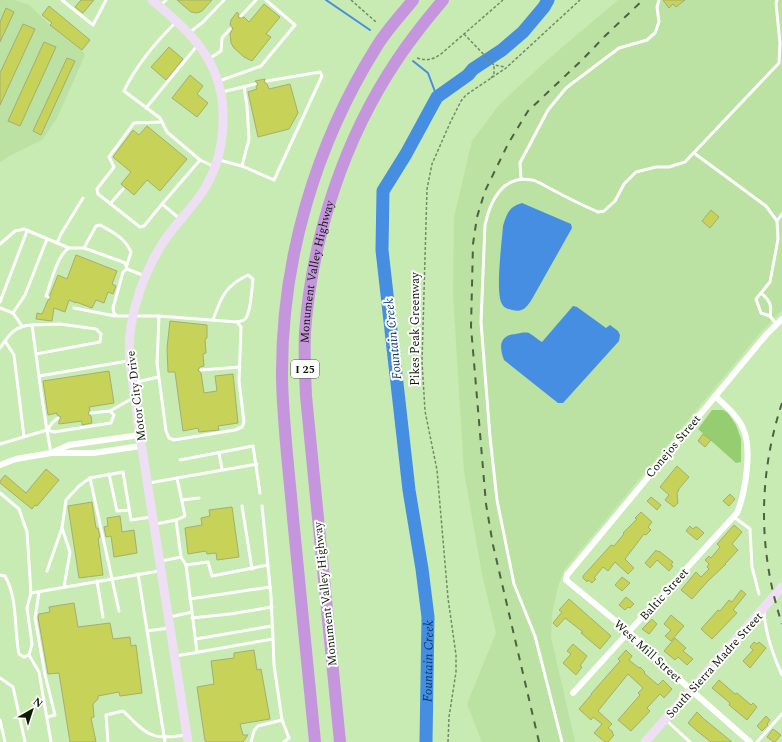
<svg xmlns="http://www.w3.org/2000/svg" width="782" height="742" font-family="Spectral,serif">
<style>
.built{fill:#bbe1a3}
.green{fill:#96cd71}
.water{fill:#458ee1}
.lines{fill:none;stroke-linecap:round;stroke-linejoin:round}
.stream{stroke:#458ee1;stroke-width:2}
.river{stroke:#458ee1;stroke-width:13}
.building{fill:#c7d258;stroke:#a6ad71}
.path{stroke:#738b64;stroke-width:1.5;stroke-dasharray:3 2;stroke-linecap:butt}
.lane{stroke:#fff;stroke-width:3}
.street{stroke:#fff;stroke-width:6}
.secondary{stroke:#eedff5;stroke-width:9}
.highway{stroke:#c595de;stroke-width:12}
.rail{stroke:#4e6242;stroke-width:2;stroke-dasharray:7 7;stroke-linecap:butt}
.labels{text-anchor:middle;stroke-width:4;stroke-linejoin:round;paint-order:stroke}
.shield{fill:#fff;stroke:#565f51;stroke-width:1}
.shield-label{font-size:11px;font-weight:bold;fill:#0e1a06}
.street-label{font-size:12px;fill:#0e1a06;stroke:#fff}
.water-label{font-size:13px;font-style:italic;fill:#053a6f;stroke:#fff}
</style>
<rect width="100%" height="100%" fill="#c8eab3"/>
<g class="built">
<polygon points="0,0 14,0 29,5 50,25 82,50 85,55 57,118 42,140 9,156 0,162"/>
<polygon points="618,0 782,0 782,310 760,333 564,570 558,586 552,614 551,637 575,742 482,742 467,704 496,633 482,574 464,471 453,294 454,217 472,141 499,105 545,62"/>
</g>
<polygon class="green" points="712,410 723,410 728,413 736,425 741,439 741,462 736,463 698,429"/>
<g class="water">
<path d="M522 203 571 224 572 228 532 299C527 307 523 313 512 310 508 309 504 308 502 304 495 292 502 242 503 226 507 213 509 207 522 203Z"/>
<path d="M573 306 577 307 606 328 610 325 618 331 620 335 619 341 563 403H558L504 360C499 347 499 335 516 334 520 333 525 332 529 333 533 335 538 340 542 342Z"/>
</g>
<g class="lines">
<g class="stream">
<polyline points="326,0 370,30"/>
<polyline points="413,61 428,73 437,97"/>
</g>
<path class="river" id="s1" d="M426 742 428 617 422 569 409 490 382 250 383 191 406 154 437 97 468 75 473 69 502 50 523 32 544 7 548 0"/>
</g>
<g class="building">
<polygon points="81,0 94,0 83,13 75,7"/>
<polygon points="177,0 212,0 202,11 197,13 191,12"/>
<polygon points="663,0 685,0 676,7 673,4 669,8"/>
<polygon points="264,4 280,17 266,34 271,37 252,61 244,57 234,48 231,43 230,34 233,28 230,25 231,20 237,12 239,14 238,16 239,18 244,17 249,22"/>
<polygon points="49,6 90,40 82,50 50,25 52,23 42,15"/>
<polygon points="6,8 14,12 0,42 0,22"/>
<polygon points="23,24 35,29 0,105 0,73"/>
<polygon points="44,42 56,47 20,126 8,121"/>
<polygon points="169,47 183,59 166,80 151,67"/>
<polygon points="67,58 75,61 41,135 33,131"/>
<polygon points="190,75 203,86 197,94 208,103 197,117 172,98"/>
<polygon points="265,79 264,82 267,84 269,89 290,84 298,113 289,129 258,137 248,92 257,89 256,87 258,84 255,81"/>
<polygon points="147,126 187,159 160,191 147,180 134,195 121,184 131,172 113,157 133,130 139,135"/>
<polygon points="711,210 719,217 710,228 702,221"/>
<polygon points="76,255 117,271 112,284 116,286 113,294 108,292 104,303 96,300 92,308 76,302 76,303 69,300 65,312 54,308 52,321 36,319 37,313 42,314 48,300 50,299 50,295 58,275 67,279"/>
<polygon points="170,321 207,325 207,338 205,339 206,353 203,354 204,366 200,367 198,370 201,373 204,393 217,391 215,376 233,374 238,423 218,426 219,430 199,432 198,428 183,431 175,372 168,372 167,348"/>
<polygon points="109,371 114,403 89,407 90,410 88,414 91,416 92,423 82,425 82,421 59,424 59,421 61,417 57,415 57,413 48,415 43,381"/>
<polygon points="703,434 711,440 705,447 698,441"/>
<polygon points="677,466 689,477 678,490 679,490 677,493 678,503 674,507 665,500 669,495 660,487"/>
<polygon points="46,469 59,480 37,506 35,505 32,509 0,483 0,481 5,475 26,493"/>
<polygon points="730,494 735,499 729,506 723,501"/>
<polygon points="651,497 661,505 657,510 647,501"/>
<polygon points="92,502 96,528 98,528 100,537 98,538 103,575 79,578 68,506"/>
<polygon points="232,507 239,557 217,560 216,553 207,554 206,551 188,554 185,528 202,525 201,518 210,516 209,510"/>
<polygon points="641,512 652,522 648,527 651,530 646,535 644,534 625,559 634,568 628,574 615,562 608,571 603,567 594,578 596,579 592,583 588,580 587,582 583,578 583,576 611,545 614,546 624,534 623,533 637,519 635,518"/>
<polygon points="120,516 122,532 134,530 137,553 114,557 111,536 106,537 104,527 108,526 107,518"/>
<polygon points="734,525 742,532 732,544 738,550 725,564 726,564 708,581 692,599 681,590 696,572 701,577 709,569 707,567 709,564 705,560 709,556 711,558 720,547 717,544"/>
<polygon points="690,526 693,529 695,527 697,527 704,533 697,540 686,531"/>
<polygon points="656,550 658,552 659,551 673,562 671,565 673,566 669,571 657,560 650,568 645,563"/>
<polygon points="622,577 630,583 622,591 615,585"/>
<polygon points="741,590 746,594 733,610 737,613 712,639 701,629 718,610 720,611 729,600 732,602"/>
<polygon points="626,597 634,604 630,608 628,607 625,610 619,605"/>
<polygon points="569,599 611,636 600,649 581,633 583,632 565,618 557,627 553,623 562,612 559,610"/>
<polygon points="74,603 78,627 110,623 113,639 130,637 131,646 136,645 142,693 120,696 119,692 98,696 98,699 93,704 94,717 91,718 96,742 70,742 59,673 48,674 38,617 39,614 50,612 49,607"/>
<polygon points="671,615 684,626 671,641 665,636 671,630 664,624"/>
<polygon points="652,619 657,624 649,634 642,629"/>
<polygon points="675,638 686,648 683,651 693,659 687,665 678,657 675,660 664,651"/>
<polygon points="754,642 757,644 759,642 766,648 750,668 743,661 753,650 750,647"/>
<polygon points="573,644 587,656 580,666 582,667 576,675 563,663 571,654 567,651"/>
<polygon points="254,650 257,670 261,669 270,719 240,724 243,735 248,735 243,742 207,742 205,741 197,687 214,684 211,661 234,658 234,653"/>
<polygon points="626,650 632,656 629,660 639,668 640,667 645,672 644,673 658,685 663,680 672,689 664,698 660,694 647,708 650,711 631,731 618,720 640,695 638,693 643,688 628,674 598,711 612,724 608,728 613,732 612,733 614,735 608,742 605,742 594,733 602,724 593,717 591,720 579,709 592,694 591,694 620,661 618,659"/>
<polygon points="719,680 735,694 737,693 751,705 753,703 757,707 747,720 729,705 730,703 712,688"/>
<polygon points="697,712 704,719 732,742 711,742 697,731 688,723"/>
<polygon points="766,716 770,720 767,724 768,725 762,731 757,726"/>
<polygon points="773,729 781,735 775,742 774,742 767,737"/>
</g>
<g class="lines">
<g class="path">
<polyline points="351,0 376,22"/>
<polyline points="464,34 494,65 505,67"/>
<path d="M417 58C427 61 432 60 441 54L503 0"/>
<polyline points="491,78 494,75 494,65"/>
<polyline points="448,742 449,717 456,672 456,655 448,598 437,470 425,411 422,361 427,189 432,164 450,123 461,101 466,95 506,68 580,0"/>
</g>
<g class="lane">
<polyline points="62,0 93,25 106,0"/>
<polyline points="160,6 166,0"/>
<polyline points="241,16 256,0"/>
<path d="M176 22C156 42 136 65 124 91L160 118 167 132 200 160 213 166"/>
<polyline points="189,33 203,22 224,0"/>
<polyline points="209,59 221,51 222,38 230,29"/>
<polyline points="219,81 261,66 295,25 266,0"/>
<polyline points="222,92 255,84"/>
<polyline points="146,108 197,46"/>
<polyline points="162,122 134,123 109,157 114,167 97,189 98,194 140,227 144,226 162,204"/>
<polyline points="694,153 766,206 777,221"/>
<polyline points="219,160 242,166 274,180 322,76 320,72 267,81"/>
<polyline points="242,166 249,139 247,106 244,87"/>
<polyline points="521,179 520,163 548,110 566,88 619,48 647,40 655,33 659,22 657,7 659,0"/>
<polyline points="110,204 123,189"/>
<polyline points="180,219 162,204 200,160"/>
<polyline points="57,243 61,234 83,198"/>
<polyline points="0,244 15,231 24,229 69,248 84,248 120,261 125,263 127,269"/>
<path d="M84 248 96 226 100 225C113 232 125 238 131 252L127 265"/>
<polyline points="145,276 127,269 123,272 113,308 114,313 117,316 159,316 237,322 241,327 239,381 244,422 242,427 235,430 174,440 169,438 166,431 157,363 159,316"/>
<path d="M761 293C770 300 772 306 770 316"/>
<path d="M48 297 46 296C51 283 57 255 69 248"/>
<polyline points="0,302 27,231"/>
<polyline points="0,308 13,313 22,326"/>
<polyline points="74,308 115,316"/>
<polyline points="13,313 25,295 47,239"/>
<path d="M213 320C221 297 225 286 248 275L253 279C252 288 251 310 246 318 244 321 241 321 237 322"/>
<polyline points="777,325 770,316 761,313 756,299 770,282 778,239 777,221 782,214"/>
<polyline points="5,341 14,355 24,437"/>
<path d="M0 348C10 334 14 326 32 325"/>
<path d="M36 354 100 342 101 334 96 329 60 324 32 325C38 368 43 411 51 453"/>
<polyline points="201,370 240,367"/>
<polyline points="39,376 128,361"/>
<polyline points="133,383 158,377"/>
<polyline points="110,411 133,398"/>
<polyline points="58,418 53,422 47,430 54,432 111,423 114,415 110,411 91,413"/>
<polyline points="0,444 47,430"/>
<polyline points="219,453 222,469"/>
<polyline points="180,460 253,446 260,493"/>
<polyline points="109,474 117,511 129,510"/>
<polyline points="90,478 119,611"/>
<polyline points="177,478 257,464"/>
<polyline points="149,483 177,478 185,516 176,520"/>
<path d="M0 493 19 509 27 532 31 593 27 608 32 644 29 655 24 657 19 654C14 629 18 599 5 576L0 575"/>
<polyline points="182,500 199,498"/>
<polyline points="242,506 252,569"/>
<polyline points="734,517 750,529 752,567 759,594"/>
<polyline points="156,524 176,520 181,557 162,561"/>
<polyline points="62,528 70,552 64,587"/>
<polyline points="181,557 186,565 197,652"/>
<polyline points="186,565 208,562 212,576 268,565"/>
<polyline points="47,571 62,528 66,500 79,486 90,478 123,472 131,520 151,517"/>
<polyline points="138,574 165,742"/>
<polyline points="97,581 103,617"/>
<polyline points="39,592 35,618 45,675 55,715 47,717"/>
<polyline points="31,593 159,571"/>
<polyline points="190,599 270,587"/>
<path d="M764 611C765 633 773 655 782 675"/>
<polyline points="170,617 192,612"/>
<polyline points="192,618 230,614 272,607"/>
<polyline points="147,631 169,628"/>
<polyline points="196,639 272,626"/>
<polyline points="29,655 39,672 51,742"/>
<polyline points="176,656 273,639 271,596 262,506"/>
<polyline points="0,678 13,687 25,742"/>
<polyline points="0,720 5,742"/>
<polyline points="282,720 289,738 284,742"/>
<polyline points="666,720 690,742"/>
<path d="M108 742 106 715 123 711C132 719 141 731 153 735 162 739 176 736 185 735"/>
<polyline points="251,742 254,731 258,726 282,720 274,665 273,639"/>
<path d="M562 742 535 636 514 584 497 500 490 437 481 322 485 225C490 201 503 174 532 180 538 181 545 186 551 189 566 197 582 205 598 212L604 211 615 201 624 184 636 172 656 167H669L685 162 779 63 780 43 776 3 777 0"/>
<polyline points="757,742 782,714"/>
</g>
<g class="street">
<polyline points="140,435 69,445 51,453 93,453 141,446"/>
<polyline points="0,465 16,459 51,453"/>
<path d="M573 693 737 513C745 494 752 451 744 431 739 417 726 406 715 396"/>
<polyline points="750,742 691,690 629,632 566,580 567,575 766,335 782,319"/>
</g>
<g class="secondary">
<path d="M152 0C189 31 220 58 223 110 224 139 218 170 201 194 190 210 175 225 164 241 147 267 136 296 131 326 127 351 131 374 135 398 138 426 143 453 147 481 161 568 174 655 188 742"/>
<polyline points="645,742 782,587"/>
</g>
<g class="highway">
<path d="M315 742C307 667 300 592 293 518 289 471 283 425 282 378 281 261 315 145 377 46 387 30 401 15 413 0"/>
<path id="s2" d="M340 742 306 396C305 374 304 353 305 332 312 237 344 139 397 60 411 39 427 19 443 0"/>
</g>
<g class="rail">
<path d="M782 403C758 476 758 551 782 624"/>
<polyline points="539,742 493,545 486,504 471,327 473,244 477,217 485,191 508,144 528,111 582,60 606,35 643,0"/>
</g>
</g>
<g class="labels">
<rect class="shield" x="291" y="360" width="28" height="18" rx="3"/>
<g class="shield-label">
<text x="305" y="373">I 25</text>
</g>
<g class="street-label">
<text dy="4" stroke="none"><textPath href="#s2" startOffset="473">Monument Valley Highway</textPath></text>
<text transform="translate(415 329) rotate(-90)" y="4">Pikes Peak Greenway</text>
<text transform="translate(136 396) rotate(-97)" y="4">Motor City Drive</text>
<text transform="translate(673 446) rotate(-50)" y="4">Conejos Street</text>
<text transform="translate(325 594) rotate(-96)" y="4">Monument Valley Highway</text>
<text transform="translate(664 594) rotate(-48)" y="4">Baltic Street</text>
<text transform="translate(648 651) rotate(42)" y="4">West Mill Street</text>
<text transform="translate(714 665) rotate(-48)" y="4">South Sierra Madre Street</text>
</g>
<g class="water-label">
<text transform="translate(392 339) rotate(-96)" y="5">Fountain Creek</text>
<text dy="5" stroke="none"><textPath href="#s1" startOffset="81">Fountain Creek</textPath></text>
</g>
</g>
<g transform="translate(32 710) rotate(39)" stroke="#ffffff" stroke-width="3" paint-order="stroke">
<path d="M0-3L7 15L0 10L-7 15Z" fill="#0e1a06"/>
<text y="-6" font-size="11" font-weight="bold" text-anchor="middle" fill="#0e1a06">N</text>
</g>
</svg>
